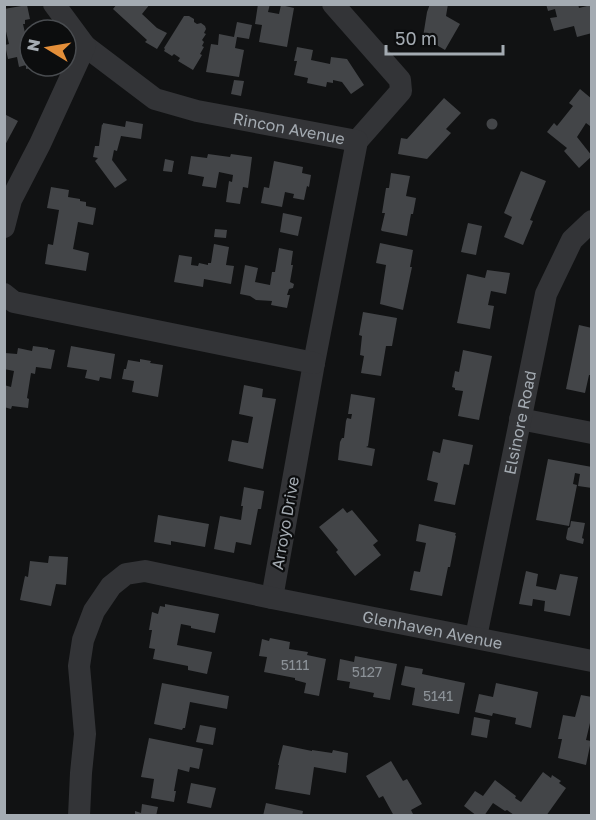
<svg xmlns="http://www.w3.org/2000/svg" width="596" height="820" font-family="'Golos Text',sans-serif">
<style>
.building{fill:#434548}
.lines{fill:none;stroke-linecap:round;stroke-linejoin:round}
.minor{stroke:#333437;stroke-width:22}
.labels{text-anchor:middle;stroke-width:4.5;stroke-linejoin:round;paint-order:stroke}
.number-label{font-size:14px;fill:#8c9298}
.street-label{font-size:16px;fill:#a4abb2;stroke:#0c0d0e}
</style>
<rect width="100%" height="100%" fill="#111213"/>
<g class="building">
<polygon points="117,4 150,4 142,14 157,28 167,33 157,49 145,42 147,40 113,9"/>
<polygon points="258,4 270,4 268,12 279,14 281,5 294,8 287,47 259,42 262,25 255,24"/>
<polygon points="430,4 448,4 446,16 460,24 445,50 423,37 427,12"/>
<polygon points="546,4 578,4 579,8 591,5 592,33 577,37 574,26 554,31 550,18 557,17 555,9 548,11"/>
<polygon points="27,5 30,19 25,20 25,24 23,24 25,33 30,32 30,66 36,67 26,69 26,65 19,67 17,57 8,59 5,45 9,44 4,23 4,9"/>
<polygon points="184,16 189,16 194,19 194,22 197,24 201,23 205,26 206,29 204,33 206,34 202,40 204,42 202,46 204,47 200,54 202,55 193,70 178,61 180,58 174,54 172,56 164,51 165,49 164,48"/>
<polygon points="237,22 252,25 249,39 237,37 235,48 244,50 239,77 206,72 211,44 218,45 219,34 234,37"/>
<polygon points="297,47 313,50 311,60 330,64 331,57 347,59 364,85 351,94 342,82 333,80 333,83 327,82 326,87 307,83 308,78 294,75 297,61 294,61"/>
<polygon points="234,80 244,81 241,96 231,94"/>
<polygon points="580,89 592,99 592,124 590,126 586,123 577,137 592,156 579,168 564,151 567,148 547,132 554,123 557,126 573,106 569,103"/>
<polygon points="444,98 461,113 446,129 451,133 427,159 398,154 401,138 407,139"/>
<polygon points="4,114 18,121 4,147"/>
<circle cx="492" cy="124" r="5.5"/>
<polygon points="126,121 143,124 141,139 121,136 117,151 114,150 112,160 127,180 115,188 95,161 98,158 93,157 95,146 99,146 102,124 103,125 103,123 125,127"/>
<polygon points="208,154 230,157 231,154 252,157 248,188 243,187 240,204 226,202 229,181 232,182 233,175 219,172 216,188 202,186 204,177 188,174 191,156 207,158"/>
<polygon points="165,159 174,161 172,172 163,171"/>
<polygon points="274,161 303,167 302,173 311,175 309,187 307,186 304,200 293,198 294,194 285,192 282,207 261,203 264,187 269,188"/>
<polygon points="521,171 546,181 530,220 533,221 523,245 504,237 512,217 504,213"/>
<polygon points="391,173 410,176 406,196 416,198 413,214 411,214 407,236 382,231 381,230 385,213 382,213 386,188 389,188"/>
<polygon points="51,187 69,190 68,197 80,199 80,201 86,202 86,206 96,208 93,225 78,222 73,249 89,253 86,271 45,264 48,244 53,245 59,210 47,208"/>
<polygon points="283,213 302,217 298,236 280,232"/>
<polygon points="468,223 482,226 476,255 461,252"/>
<polygon points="215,229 227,230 226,238 214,237"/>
<polygon points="380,243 413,250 410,267 412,267 403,310 380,304 386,265 376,263"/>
<polygon points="214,244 229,247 226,265 234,266 231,284 204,279 203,287 174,282 179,255 192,257 191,265 198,266 199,263 208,265 208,263 211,263"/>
<polygon points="279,248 293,251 291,265 293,265 290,282 294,284 293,288 289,289 287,295 290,295 287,308 271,305 272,301 256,300 250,296 240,294 245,265 258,268 255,282 270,285 272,272 275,272"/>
<polygon points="487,270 510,273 506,294 491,291 488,305 494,306 490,329 457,323 467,274 485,278"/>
<polygon points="363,312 397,318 392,346 386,346 381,376 361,373 364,356 360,355 362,336 359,335"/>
<polygon points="579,325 592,328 592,375 589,375 585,393 566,389"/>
<polygon points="33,346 48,348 48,349 55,350 51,369 36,367 35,374 31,373 27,398 29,399 28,408 12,406 11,409 4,407 4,385 11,387 14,371 4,369 5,353 17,354 18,348 32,351"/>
<polygon points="71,346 115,354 111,379 100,377 99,381 85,378 87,370 67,367"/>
<polygon points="463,350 492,356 479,420 458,416 463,391 455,390 455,388 452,387 455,371 459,372"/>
<polygon points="140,359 151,361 150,363 163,365 158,397 132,392 134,381 122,379 124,369 126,369 128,360 140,362"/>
<polygon points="244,385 263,389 262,397 276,399 263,469 228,461 232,440 248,443 253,417 239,414"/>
<polygon points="351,394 375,398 368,446 366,447 375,449 372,466 338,460 340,442 342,438 344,438 346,421 347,418 351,419 352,414 348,414"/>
<polygon points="443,439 473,445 469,465 464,464 455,505 434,501 438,483 427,480 433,451 440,453"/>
<polygon points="548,459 592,467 592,488 578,486 580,474 575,473 573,484 577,485 569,526 536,520"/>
<polygon points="244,487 264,491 261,509 258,509 251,545 236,542 234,553 214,549 220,516 241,520 243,506 241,506"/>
<polygon points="343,508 347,513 352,510 378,541 373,545 381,555 355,576 336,552 338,550 319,527"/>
<polygon points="158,515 209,524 205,547 171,541 171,545 154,542"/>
<polygon points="571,521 585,523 582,538 584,539 583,544 567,540 566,538 568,528 570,527"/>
<polygon points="419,524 456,533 455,535 456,536 450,567 448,567 442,596 410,590 414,571 420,572 426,543 416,541"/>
<polygon points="49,556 68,557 66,585 56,584 51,606 20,600 25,576 28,577 30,561 48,563"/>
<polygon points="526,571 538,574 536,586 556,590 560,574 578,577 570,616 544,611 545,601 533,599 532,606 519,604"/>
<polygon points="165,604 219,614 215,633 191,628 191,626 181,624 177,645 212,652 207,674 188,670 188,666 153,659 155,649 149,648 152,630 149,630 152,612 158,614 160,606 165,607"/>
<polygon points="270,638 290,642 289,649 308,652 307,655 326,659 319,696 304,693 306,683 295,680 295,678 264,672 267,657 259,656 262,639 269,641"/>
<polygon points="355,656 397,664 390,700 373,697 374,693 349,688 350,682 337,680 340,659 354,662"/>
<polygon points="405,666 423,669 422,674 465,683 459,714 412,705 415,688 401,685"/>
<polygon points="162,683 229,696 227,709 190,702 185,728 183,728 182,730 154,724"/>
<polygon points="496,683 538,692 531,728 515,724 516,718 493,713 492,716 475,712 479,694 493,697"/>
<polygon points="581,695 592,697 592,723 590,723 586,740 591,741 586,765 558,758 562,739 558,739 563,715 575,717"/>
<polygon points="474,717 490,720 487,738 471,735"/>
<polygon points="200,725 216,728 213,745 196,742"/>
<polygon points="149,738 203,749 199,769 190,767 189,772 178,769 174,791 176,791 174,802 151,798 154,779 141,777"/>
<polygon points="283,745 312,751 312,750 332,753 333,750 348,753 346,773 314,767 310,795 275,789 279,765 278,765"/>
<polygon points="391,761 403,781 407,779 422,804 411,810 414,816 394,816 383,796 379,798 366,776"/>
<polygon points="543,772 551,778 552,775 561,781 559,783 566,788 546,816 514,815 507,810 505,811 493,803 484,816 477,816 464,806 475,791 483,796 495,780 516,796 515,798 521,802"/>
<polygon points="191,783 216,788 211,808 187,803"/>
<polygon points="266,803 303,811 302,816 263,816"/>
<polygon points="142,804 158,807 156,816 135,816 135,811 141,813"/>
</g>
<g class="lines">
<g class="minor">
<polyline points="333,4 400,80 401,91 357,141"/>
<path id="s1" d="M85 46 155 99 197 111 357 141 314 363 272 598"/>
<polyline points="4,227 11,200 40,144 85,46 54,4"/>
<polyline points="4,294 14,302 314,363"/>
<polyline points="520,419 592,433"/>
<path id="s2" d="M476 637 546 294 572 240 592 221"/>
<path id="s3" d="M79 816 81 773 85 734 79 666 83 640 94 611 111 586 126 574 145 571 272 598 592 661"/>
</g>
</g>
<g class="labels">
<g class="number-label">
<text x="295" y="670">5111</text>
<text x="367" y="677">5127</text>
<text x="438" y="701">5141</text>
</g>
<g class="street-label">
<text dy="6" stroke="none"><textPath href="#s1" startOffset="225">Rincon Avenue</textPath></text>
<text dy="6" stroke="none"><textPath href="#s2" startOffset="219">Elsinore Road</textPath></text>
<text transform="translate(285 523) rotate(-80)" y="6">Arroyo Drive</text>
<text dy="6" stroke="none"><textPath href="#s3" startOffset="570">Glenhaven Avenue</textPath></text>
</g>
</g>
<rect width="596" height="820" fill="none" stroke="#a4abb2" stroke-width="12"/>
<g transform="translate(48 48) rotate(281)"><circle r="28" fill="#0c0d0e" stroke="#494c50" stroke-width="1.5"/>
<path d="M0-4.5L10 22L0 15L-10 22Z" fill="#e38e39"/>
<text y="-9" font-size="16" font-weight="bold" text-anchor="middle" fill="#a4abb2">N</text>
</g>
<path d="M386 45v9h117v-9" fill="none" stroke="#a4abb2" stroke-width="3"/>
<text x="395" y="45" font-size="18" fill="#a4abb2" stroke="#0c0d0e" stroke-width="4.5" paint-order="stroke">50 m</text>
</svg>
